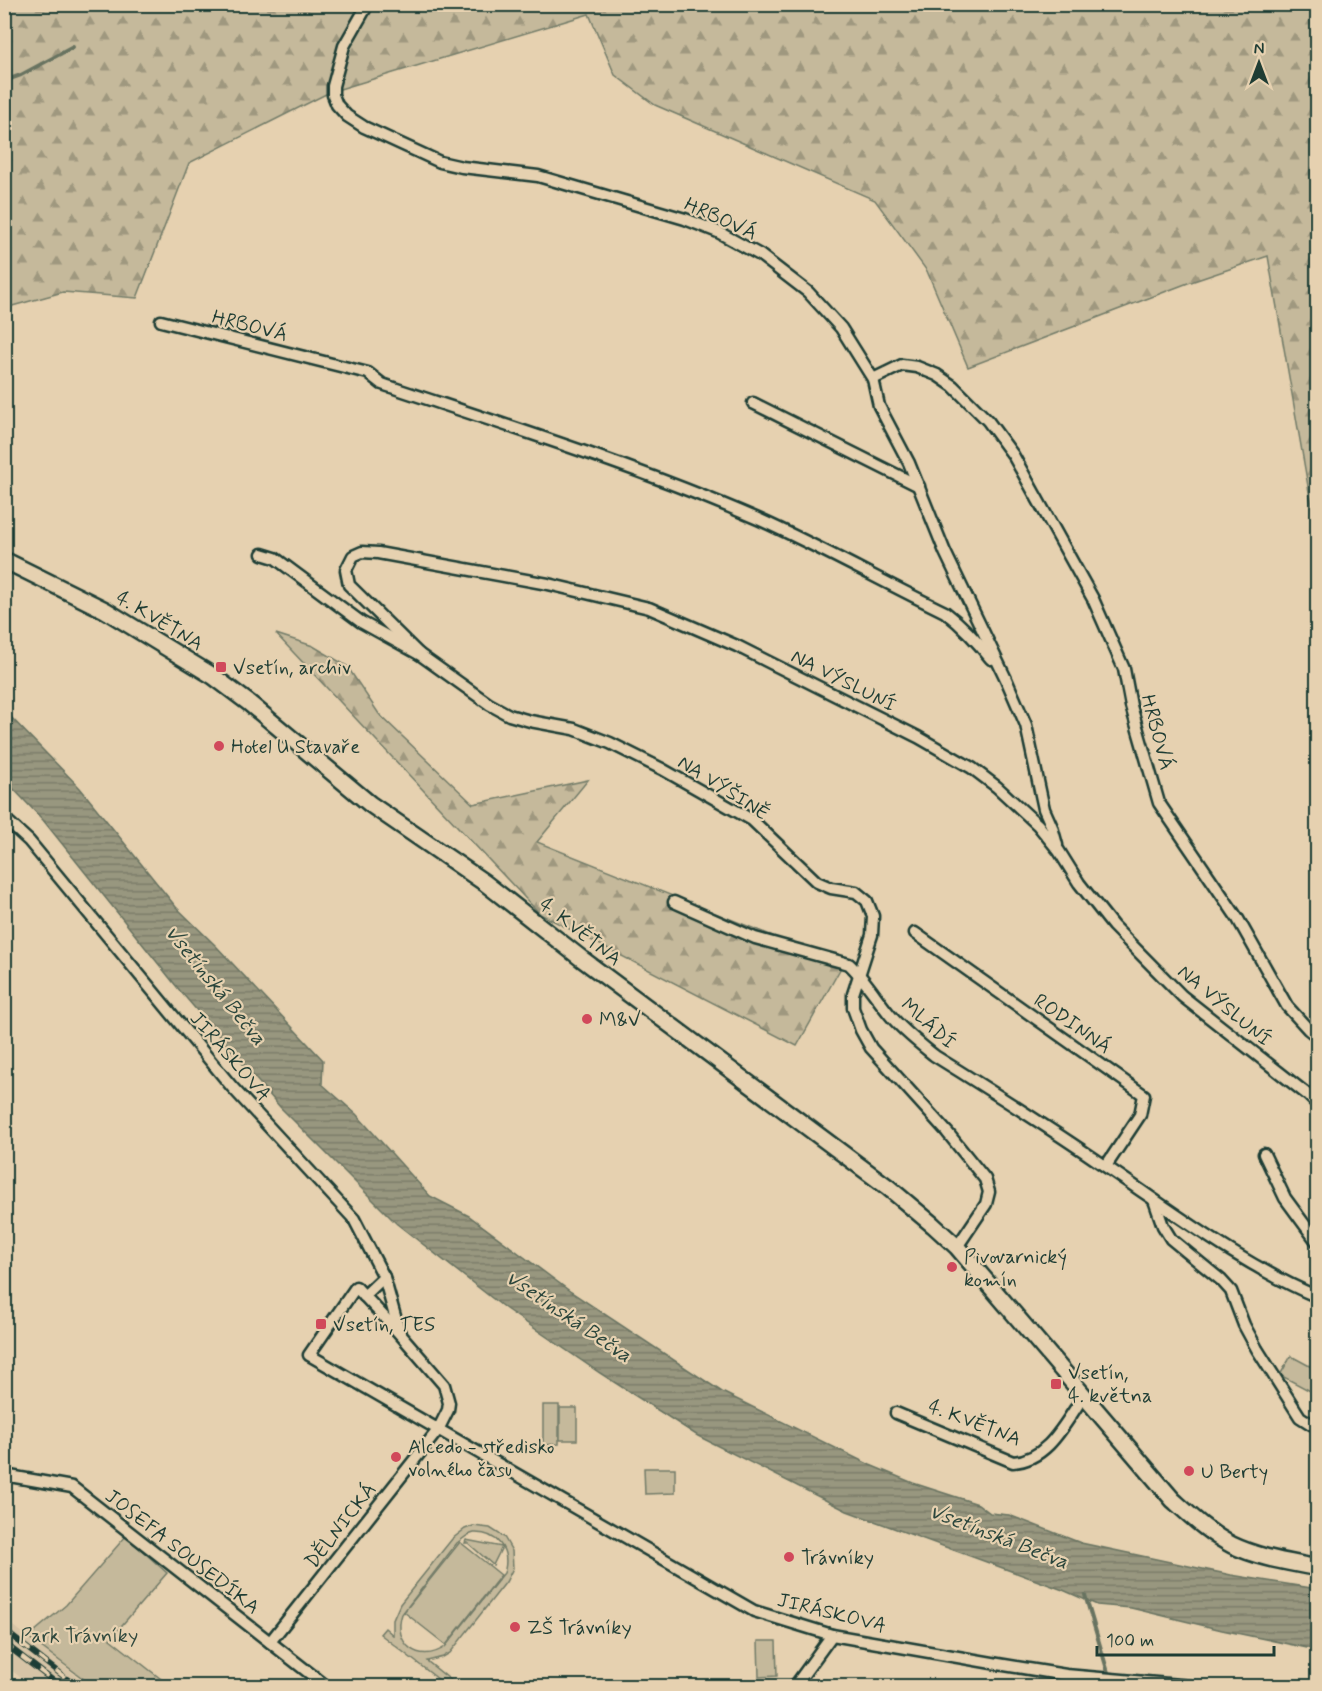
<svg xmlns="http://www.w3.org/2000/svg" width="1322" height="1691" font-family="Mynerve,sans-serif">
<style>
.built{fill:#d6c4a6}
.forest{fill:url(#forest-firs);stroke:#727b68;stroke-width:1.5}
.park{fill:#c5b99b;stroke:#727b68;stroke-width:1.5;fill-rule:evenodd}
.water{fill:url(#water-rules);stroke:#687361;stroke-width:1.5}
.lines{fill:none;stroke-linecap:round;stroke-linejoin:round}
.stream{stroke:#687361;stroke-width:4}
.street-casing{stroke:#1f3d34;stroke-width:15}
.secondary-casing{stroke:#1f3d34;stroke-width:20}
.street{stroke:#e6d1b0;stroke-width:10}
.secondary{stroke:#e6d1b0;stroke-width:15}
.rail-casing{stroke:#1f3d34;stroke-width:6}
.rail{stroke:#e6d1b0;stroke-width:4;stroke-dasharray:11;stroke-linecap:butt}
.poi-dot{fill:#d1495b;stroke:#e6d1b0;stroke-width:2}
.labels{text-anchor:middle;stroke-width:4.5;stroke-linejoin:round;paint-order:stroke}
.street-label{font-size:20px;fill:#1f3d34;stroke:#e6d1b0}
.poi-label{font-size:20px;fill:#1f3d34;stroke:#e6d1b0;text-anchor:start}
.park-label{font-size:20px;fill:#30493e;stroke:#e6d1b0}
.water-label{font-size:21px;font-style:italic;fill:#2b463c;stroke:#e6d1b0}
</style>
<defs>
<pattern id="forest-firs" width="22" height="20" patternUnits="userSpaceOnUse" patternTransform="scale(1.5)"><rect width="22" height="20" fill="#c5b99b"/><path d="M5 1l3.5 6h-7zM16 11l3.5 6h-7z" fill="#9f987f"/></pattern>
<pattern id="water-rules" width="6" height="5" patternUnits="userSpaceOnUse" patternTransform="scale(1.5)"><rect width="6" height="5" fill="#98977f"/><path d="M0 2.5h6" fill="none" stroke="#7b7c69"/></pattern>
</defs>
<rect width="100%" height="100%" fill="#e6d1b0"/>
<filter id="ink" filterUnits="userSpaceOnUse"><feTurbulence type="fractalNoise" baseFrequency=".0167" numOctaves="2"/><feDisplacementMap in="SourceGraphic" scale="12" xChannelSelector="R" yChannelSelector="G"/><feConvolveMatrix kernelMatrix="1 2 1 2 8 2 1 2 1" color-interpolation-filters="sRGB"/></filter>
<g filter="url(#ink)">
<polygon class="built" points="4,1618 89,1686 31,1686 5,1665"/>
<g class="forest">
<polygon points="5,5 1317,5 1317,538 1268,256 1188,283 968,367 927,271 875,200 655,105 615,75 589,14 330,92 189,163 137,298 63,292 5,308"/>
<polygon points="276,634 313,646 347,666 379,714 473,804 588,780 537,842 843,964 797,1046 540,914"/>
</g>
<g class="park">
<polygon points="1291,1356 1317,1370 1316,1394 1280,1375"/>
<polygon points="543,1405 559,1405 559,1444 543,1445"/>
<rect x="560" y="1408" width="17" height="32"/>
<polygon points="644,1468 675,1468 675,1493 645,1494"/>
<path d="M473 1526 490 1528 504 1537 512 1551 513 1568 506 1582 450 1653 443 1657 427 1661 458 1686H447L380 1634 385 1628 393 1635V1620L400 1604 452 1539 465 1529ZM474 1533C497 1532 511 1550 504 1573L445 1647C419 1665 392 1643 402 1614L457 1543 468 1535Z"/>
<polygon points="126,1536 167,1573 110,1639 170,1686 93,1686 28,1637 66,1605"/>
<polygon points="466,1540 502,1547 493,1565 468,1543 465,1543"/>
<polygon points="460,1542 501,1575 446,1645 404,1612"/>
<polygon points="758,1641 776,1641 777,1676 759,1677"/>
</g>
<polygon class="water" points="4,710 80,788 176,907 216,946 323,1060 322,1084 356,1114 430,1196 469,1216 571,1292 722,1392 870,1465 913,1483 978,1504 990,1513 1009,1515 1081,1543 1231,1575 1317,1589 1317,1650 1222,1630 1131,1608 1097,1605 1063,1590 847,1511 698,1436 600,1373 506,1309 397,1224 280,1107 181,992 43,820 5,780"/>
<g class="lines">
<g class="stream">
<polyline points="4,81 21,75 73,47"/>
<polyline points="1085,1595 1112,1686"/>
</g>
<g class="street-casing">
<g id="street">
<polyline points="368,4 344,46 333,86 333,95 337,105 347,116 364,127 440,162 462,167 538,176 685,219 718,232 760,255 808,292 841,328 873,379 879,406 909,463 945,552 1006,679 1026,725 1044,809 1052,827 1057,845"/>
<path d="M161 321 368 373 382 384C508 426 636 466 758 519 821 547 883 582 945 612 963 626 977 641 991 659"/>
<polyline points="873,379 902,365 917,367 937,375 953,386 988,421 1013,455 1093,599 1124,669 1131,706 1159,803 1238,919 1287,1006 1308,1029 1318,1037"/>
<polyline points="753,403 919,486"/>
<polyline points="262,554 275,558 361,622 419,654 489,704 509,715 530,721 574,729 610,743 662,769 752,820 817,882 831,888 856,892 867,901 873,916 872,935 853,994 853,1008 861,1030 871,1048 947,1132 985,1179 989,1192 986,1204 957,1247"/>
<polyline points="419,654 349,585 346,570 353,556 362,552 378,553 548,584 649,608 737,646 918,737 972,768 997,787 1038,825 1059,851 1079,883 1113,926 1182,996 1308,1095 1318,1105"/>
<polyline points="4,818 29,841 232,1087 354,1219 384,1277 400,1334 444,1385 449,1403 448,1410 438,1430 270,1642"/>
<path d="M674 902 755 938 849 964C865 979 876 998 890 1015 903 1031 919 1043 935 1056 993 1092 1051 1129 1108 1168 1176 1214 1242 1265 1318 1297"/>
<polyline points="915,933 1144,1095 1140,1115 1106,1166"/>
<polyline points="1264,1154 1285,1198 1318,1243"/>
<polyline points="1154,1200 1163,1226 1171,1239 1221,1280 1231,1291 1244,1325 1257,1349 1300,1417 1311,1424 1318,1423"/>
<polyline points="364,1296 384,1277"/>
<polyline points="400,1334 356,1287 309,1355 754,1611 832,1635 998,1664 1066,1675 1191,1686"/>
<path d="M896 1413 1013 1462C1048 1460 1065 1423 1083 1397"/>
<polyline points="4,1475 72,1487 326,1686"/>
<polyline points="795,1686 832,1635"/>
</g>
</g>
<g class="secondary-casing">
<path id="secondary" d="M4 560 105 610 213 676 249 703 370 804 485 883 582 959 889 1188 933 1225 957 1247 1173 1500C1192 1517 1210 1534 1232 1545 1259 1558 1289 1562 1318 1568"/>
</g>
<use href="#street" class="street"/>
<use href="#secondary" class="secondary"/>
<g class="rail-casing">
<g id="rail">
<polyline points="4,1630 76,1686"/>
<polyline points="4,1643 60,1686"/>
</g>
</g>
<use href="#rail" class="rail"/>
</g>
</g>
<g class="poi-dot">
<rect x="215" y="661" width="12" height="12" rx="3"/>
<circle cx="219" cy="746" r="6"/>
<circle cx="587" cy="1019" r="6"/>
<circle cx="952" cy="1267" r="6"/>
<rect x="315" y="1318" width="12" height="12" rx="3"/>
<rect x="1050" y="1378" width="12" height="12" rx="3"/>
<circle cx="396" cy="1457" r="6"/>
<circle cx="1189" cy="1471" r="6"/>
<circle cx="789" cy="1557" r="6"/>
<circle cx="515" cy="1627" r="6"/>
</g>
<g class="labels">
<g class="street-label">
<text transform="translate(721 218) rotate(24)" y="7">HRBOVÁ</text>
<text transform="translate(250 325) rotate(14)" y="7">HRBOVÁ</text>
<text transform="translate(160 620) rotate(31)" y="7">4. KVĚTNA</text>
<text transform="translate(844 680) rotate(27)" y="7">NA VÝSLUNÍ</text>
<text transform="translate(1158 732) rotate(75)" y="7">HRBOVÁ</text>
<text transform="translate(724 787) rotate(32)" y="7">NA VÝŠINĚ</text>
<text transform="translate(581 931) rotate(38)" y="7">4. KVĚTNA</text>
<text transform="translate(1225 1005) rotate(40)" y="7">NA VÝSLUNÍ</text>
<text transform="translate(929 1023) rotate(42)" y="7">MLÁDÍ</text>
<text transform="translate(1073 1023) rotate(35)" y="7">RODINNÁ</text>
<text transform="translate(231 1056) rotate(49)" y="7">JIRÁSKOVA</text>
<text transform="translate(975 1422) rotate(21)" y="7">4. KVĚTNA</text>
<text transform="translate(340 1525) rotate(-52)" y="7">DĚLNICKÁ</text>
<text transform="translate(183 1551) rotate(38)" y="7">JOSEFA SOUSEDÍKA</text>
<text transform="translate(832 1612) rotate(14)" y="7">JIRÁSKOVA</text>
</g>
<g class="poi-label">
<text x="233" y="674">Vsetín, archiv</text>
<text x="231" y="753">Hotel U Stavaře</text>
<text x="599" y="1026">M&amp;V</text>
<text x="964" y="1263">Pivovarnický<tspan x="964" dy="23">komín</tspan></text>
<text x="333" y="1331">Vsetín, TES</text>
<text x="1068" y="1379">Vsetín,<tspan x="1068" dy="23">4. května</tspan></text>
<text x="408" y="1453">Alcedo - středisko<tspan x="408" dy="23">volného času</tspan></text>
<text x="1201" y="1478">U Berty</text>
<text x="801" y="1564">Trávníky</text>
<text x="527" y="1634">ZŠ Trávníky</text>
</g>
<g class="park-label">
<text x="79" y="1642">Park Trávníky</text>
</g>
<g class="water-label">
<text transform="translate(216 985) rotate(51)" y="7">Vsetínská Bečva</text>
<text transform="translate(569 1316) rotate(34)" y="7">Vsetínská Bečva</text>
<text transform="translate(999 1536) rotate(21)" y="7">Vsetínská Bečva</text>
</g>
</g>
<rect width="1322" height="1691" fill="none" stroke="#e6d1b0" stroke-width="24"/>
<rect x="12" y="12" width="1298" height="1667" fill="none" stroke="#1f3d34" stroke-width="2" filter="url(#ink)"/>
<g transform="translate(1259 63)" stroke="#e6d1b0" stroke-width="4.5" paint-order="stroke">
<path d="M0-4.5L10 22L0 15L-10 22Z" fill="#1f3d34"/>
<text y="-9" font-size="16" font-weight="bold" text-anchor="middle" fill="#1f3d34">N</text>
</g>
<path d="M1097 1646v9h177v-9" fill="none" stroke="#1f3d34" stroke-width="3"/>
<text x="1106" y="1646" font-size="18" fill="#1f3d34" stroke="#e6d1b0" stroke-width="4.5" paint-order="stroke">100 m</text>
</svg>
